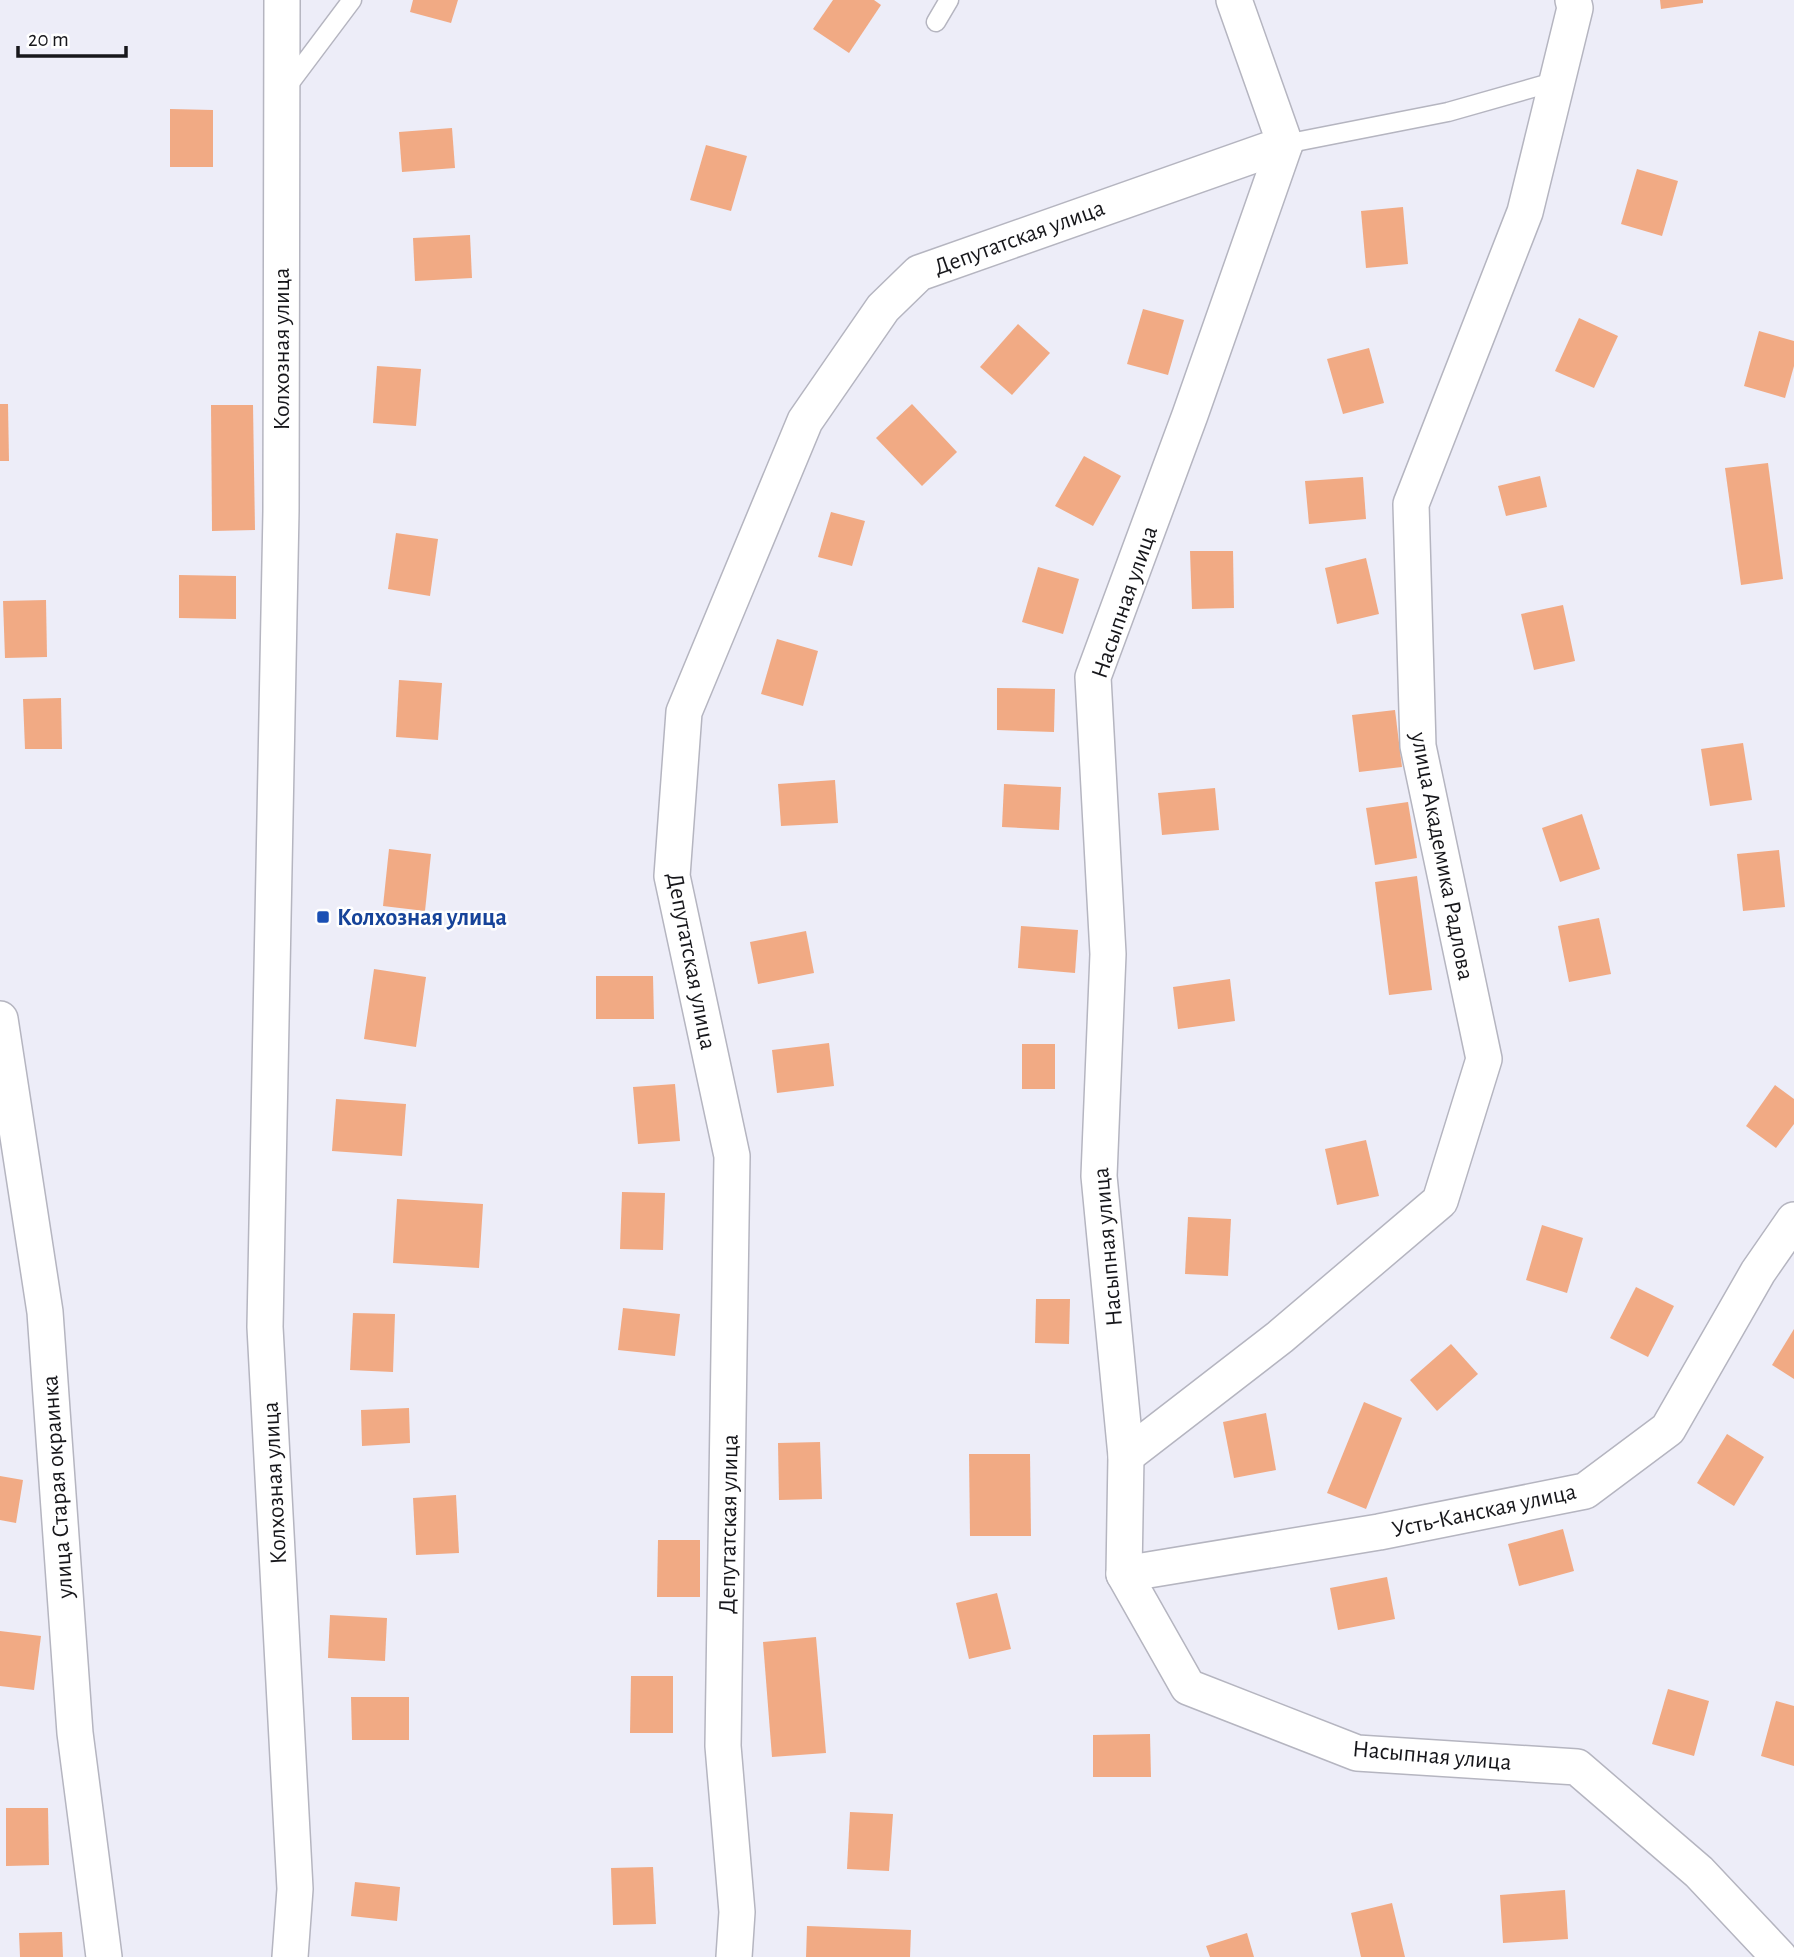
<svg xmlns="http://www.w3.org/2000/svg" width="1794" height="1957" font-family="'Alegreya Sans',sans-serif">
<style>
.building{fill:#f1aa84}
.lines{fill:none;stroke-linecap:round;stroke-linejoin:round}
.lane-casing{stroke:#b5b5c0;stroke-width:21}
.street-casing{stroke:#b5b5c0;stroke-width:38}
.lane{stroke:#fff;stroke-width:18}
.street{stroke:#fff;stroke-width:35}
.transit-dot{fill:#1a4fb4;stroke:#fff;stroke-width:2.5}
.labels{text-anchor:middle;stroke-width:5;stroke-linejoin:round;paint-order:stroke}
.street-label{font-size:24px;fill:#17171b;stroke:#fff}
.transit-label{font-size:24px;font-weight:bold;fill:#164399;stroke:#fff;text-anchor:start}
</style>
<rect width="100%" height="100%" fill="#ededf8"/>
<g class="building">
<polygon points="413,0 458,0 451,23 410,12"/>
<polygon points="833,0 874,0 881,5 849,53 813,29"/>
<polygon points="1660,0 1703,0 1703,3 1661,9"/>
<polygon points="170,109 213,110 213,167 170,167"/>
<polygon points="452,128 455,168 402,172 399,132"/>
<polygon points="706,145 747,156 731,211 690,200"/>
<polygon points="1637,169 1678,181 1662,236 1621,224"/>
<polygon points="1403,207 1408,264 1366,268 1361,211"/>
<polygon points="470,235 472,278 415,281 413,238"/>
<polygon points="1143,309 1184,320 1168,375 1127,364"/>
<polygon points="1579,318 1618,336 1594,388 1555,371"/>
<polygon points="1018,324 1050,353 1012,395 980,367"/>
<polygon points="1759,331 1794,341 1794,366 1785,398 1744,386"/>
<polygon points="1369,348 1384,403 1343,414 1327,359"/>
<polygon points="377,366 421,369 416,426 373,423"/>
<polygon points="0,404 8,404 9,461 0,461"/>
<polygon points="912,404 957,452 922,486 876,438"/>
<polygon points="211,405 253,405 255,530 212,531"/>
<polygon points="1084,456 1121,476 1093,526 1055,506"/>
<polygon points="1768,463 1783,579 1741,585 1725,468"/>
<polygon points="1540,476 1547,507 1506,516 1498,486"/>
<polygon points="1363,477 1366,519 1309,524 1305,481"/>
<polygon points="831,512 865,521 852,566 818,557"/>
<polygon points="396,533 438,539 430,596 388,589"/>
<polygon points="1190,551 1233,551 1234,608 1192,609"/>
<polygon points="1366,558 1379,614 1337,624 1325,568"/>
<polygon points="1038,567 1079,579 1063,634 1022,622"/>
<polygon points="179,575 236,576 236,619 179,618"/>
<polygon points="46,600 47,657 5,658 3,601"/>
<polygon points="1563,605 1575,661 1534,670 1521,614"/>
<polygon points="777,639 818,651 803,706 761,694"/>
<polygon points="399,680 442,683 438,740 396,737"/>
<polygon points="997,688 1055,689 1054,732 997,730"/>
<polygon points="61,698 62,749 25,749 23,699"/>
<polygon points="1395,710 1402,767 1359,772 1352,715"/>
<polygon points="1743,743 1752,800 1710,806 1701,749"/>
<polygon points="835,780 838,823 781,826 778,784"/>
<polygon points="1004,784 1061,787 1059,830 1002,827"/>
<polygon points="1215,788 1219,830 1162,835 1158,793"/>
<polygon points="1408,802 1417,858 1375,865 1366,808"/>
<polygon points="1582,814 1600,869 1560,882 1542,828"/>
<polygon points="389,849 431,854 425,911 383,906"/>
<polygon points="1779,850 1785,907 1743,911 1737,854"/>
<polygon points="1417,876 1432,990 1389,995 1375,882"/>
<polygon points="1599,918 1611,974 1569,982 1558,926"/>
<polygon points="1021,926 1078,930 1075,973 1018,968"/>
<polygon points="806,931 814,973 758,984 750,942"/>
<polygon points="374,969 426,977 416,1047 364,1039"/>
<polygon points="596,976 653,976 654,1019 596,1019"/>
<polygon points="1230,979 1235,1021 1178,1029 1173,987"/>
<polygon points="829,1043 834,1086 777,1093 772,1050"/>
<rect x="1022" y="1044" width="33" height="45"/>
<polygon points="675,1084 680,1141 638,1144 633,1087"/>
<polygon points="1775,1085 1794,1099 1794,1124 1776,1148 1746,1126"/>
<polygon points="336,1099 406,1104 402,1156 332,1151"/>
<polygon points="1366,1140 1379,1196 1337,1205 1325,1149"/>
<polygon points="622,1192 665,1193 663,1250 620,1249"/>
<polygon points="397,1199 483,1204 479,1268 393,1263"/>
<polygon points="1188,1217 1231,1219 1228,1276 1185,1274"/>
<polygon points="1542,1225 1583,1238 1567,1293 1526,1280"/>
<polygon points="1636,1287 1674,1306 1648,1357 1610,1338"/>
<polygon points="1036,1299 1070,1299 1069,1344 1035,1343"/>
<polygon points="623,1308 680,1314 675,1356 618,1350"/>
<polygon points="353,1313 395,1314 393,1372 350,1370"/>
<polygon points="1794,1329 1794,1379 1772,1365"/>
<polygon points="1451,1344 1478,1374 1437,1411 1410,1380"/>
<polygon points="1364,1402 1402,1418 1366,1509 1327,1493"/>
<polygon points="409,1408 410,1443 362,1446 361,1410"/>
<polygon points="1266,1413 1276,1470 1234,1478 1223,1422"/>
<polygon points="1727,1434 1764,1457 1734,1506 1697,1483"/>
<polygon points="820,1442 822,1499 779,1500 778,1443"/>
<polygon points="969,1454 1030,1454 1031,1536 970,1536"/>
<polygon points="0,1476 23,1480 16,1523 0,1520"/>
<polygon points="456,1495 459,1553 416,1555 413,1498"/>
<polygon points="1563,1529 1574,1571 1519,1586 1508,1544"/>
<polygon points="658,1540 700,1540 700,1597 657,1597"/>
<polygon points="1387,1577 1395,1619 1338,1630 1330,1588"/>
<polygon points="997,1593 1011,1649 969,1659 956,1603"/>
<polygon points="330,1615 387,1618 385,1661 328,1658"/>
<polygon points="0,1631 41,1636 34,1690 0,1686"/>
<polygon points="816,1637 826,1753 772,1757 763,1642"/>
<polygon points="631,1676 673,1676 673,1733 630,1733"/>
<polygon points="1668,1689 1709,1701 1694,1756 1652,1744"/>
<polygon points="351,1697 409,1697 409,1740 352,1740"/>
<polygon points="1776,1701 1794,1706 1794,1766 1761,1756"/>
<polygon points="1150,1734 1151,1777 1093,1777 1093,1735"/>
<polygon points="6,1808 48,1808 49,1865 6,1866"/>
<polygon points="850,1812 893,1814 889,1871 847,1869"/>
<polygon points="653,1867 656,1924 613,1925 611,1868"/>
<polygon points="355,1882 400,1887 397,1921 351,1916"/>
<polygon points="1565,1890 1568,1939 1503,1943 1500,1895"/>
<polygon points="1392,1903 1405,1957 1361,1957 1351,1913"/>
<polygon points="807,1926 911,1930 910,1957 806,1957"/>
<polygon points="62,1932 63,1957 20,1957 19,1933"/>
<polygon points="1247,1933 1254,1957 1210,1957 1206,1946"/>
</g>
<g class="lines">
<g class="lane-casing">
<g id="lane">
<polyline points="936,22 949,0"/>
<polyline points="286,88 352,0"/>
<polyline points="1285,144 1448,112 1557,81"/>
</g>
</g>
<g class="street-casing">
<g id="street">
<polyline points="282,0 281,511 265,1327 295,1889 290,1957"/>
<polyline points="1285,144 1190,415 1093,677 1108,954 1099,1176 1126,1456 1124,1574 1188,1687 1357,1753 1577,1767 1699,1872 1779,1957"/>
<polyline points="0,1019 45,1312 75,1733 104,1957"/>
<polyline points="1126,1456 1280,1337 1440,1201 1484,1059 1418,746 1411,504 1525,212 1575,8 1573,0"/>
<polyline points="1124,1574 1379,1532 1585,1491 1668,1429 1758,1272 1794,1220"/>
<polyline points="734,1957 737,1912 723,1746 732,1156 672,876 684,712 805,421 883,308 919,273 1285,144 1234,0"/>
</g>
</g>
<use href="#lane" class="lane"/>
<use href="#street" class="street"/>
</g>
<rect class="transit-dot" x="316" y="910" width="14" height="14" rx="3.5"/>
<g class="labels">
<g class="street-label">
<text transform="translate(1019 237) rotate(-20)" y="8">Депутатская улица</text>
<text transform="translate(281 349) rotate(-90)" y="8">Колхозная улица</text>
<text transform="translate(1124 602) rotate(-71)" y="8">Насыпная улица</text>
<text transform="translate(1443 856) rotate(79)" y="8">улица Академика Радлова</text>
<text transform="translate(692 961) rotate(79)" y="8">Депутатская улица</text>
<text transform="translate(1107 1247) rotate(-95)" y="8">Насыпная улица</text>
<text transform="translate(274 1483) rotate(-93)" y="8">Колхозная улица</text>
<text transform="translate(57 1487) rotate(-94)" y="8">улица Старая окраинка</text>
<text transform="translate(1484 1510) rotate(-12)" y="8">Усть-Канская улица</text>
<text transform="translate(728 1524) rotate(-89)" y="8">Депутатская улица</text>
<text transform="translate(1432 1755) rotate(5)" y="8">Насыпная улица</text>
</g>
<g class="transit-label">
<text x="337" y="925">Колхозная улица</text>
</g>
</g>
<path d="M18 46v10h108v-10" fill="none" stroke="#17171b" stroke-width="3.5"/>
<text x="28" y="46" font-size="21" fill="#17171b" stroke="#ffffff" stroke-width="5" paint-order="stroke">20 m</text>
</svg>
